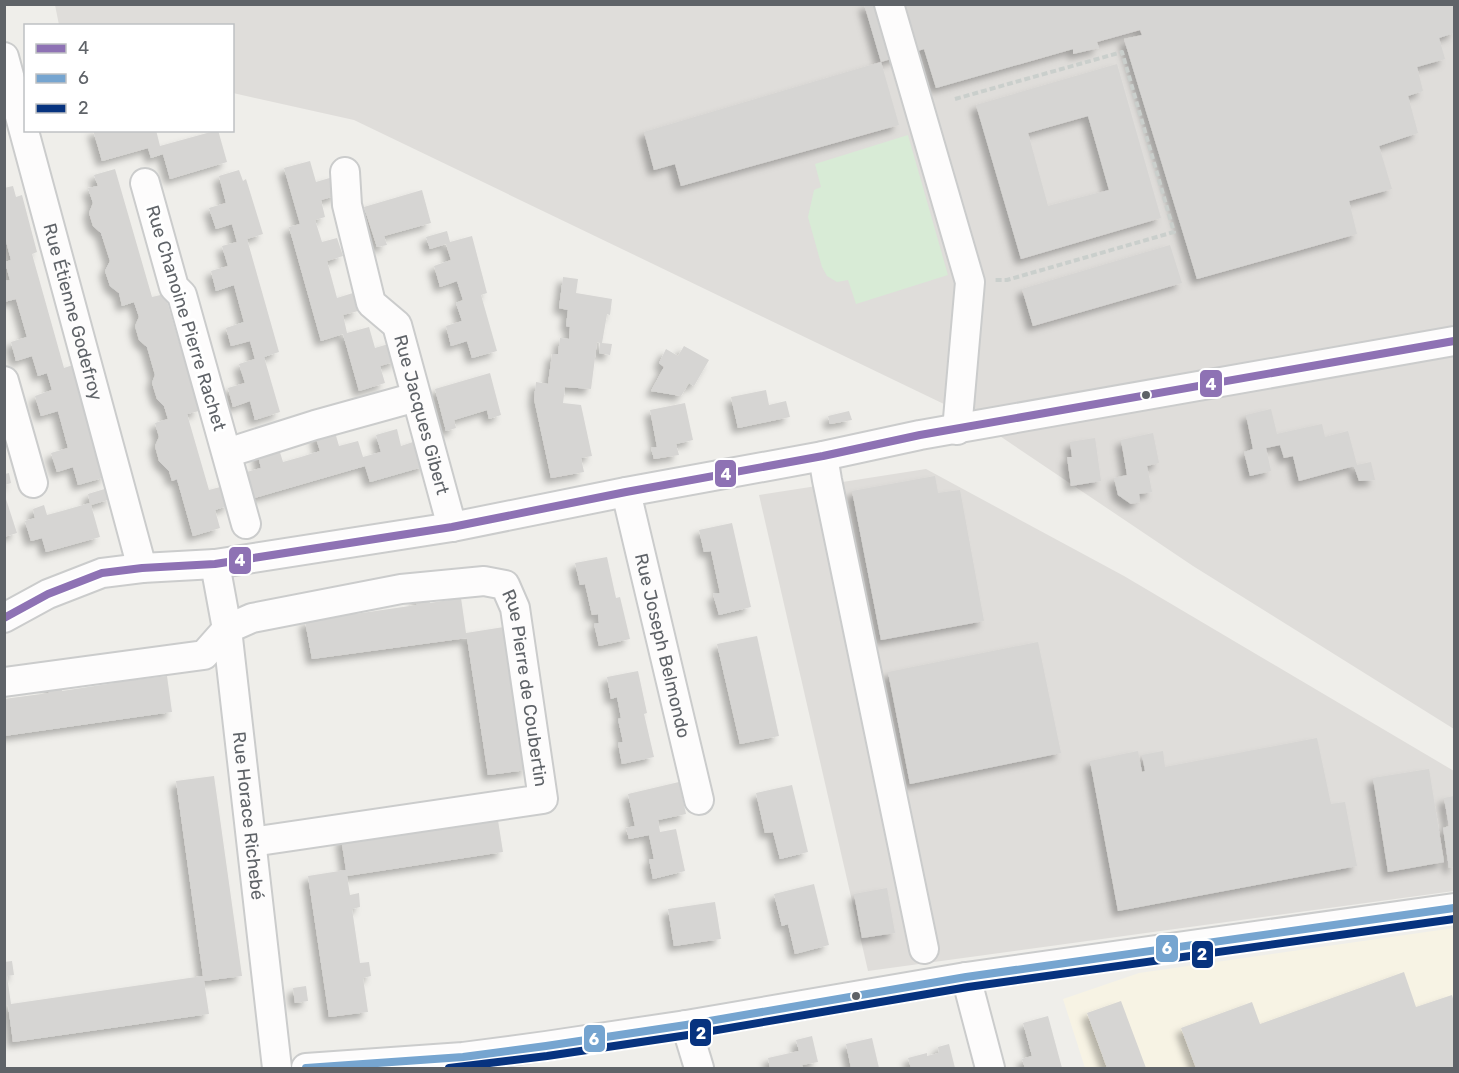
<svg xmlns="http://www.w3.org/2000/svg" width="1459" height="1073" font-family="Rubik,sans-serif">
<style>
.commercial{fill:#f7f3e4}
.industrial{fill:#dfddda}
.green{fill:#d8ebd6}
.building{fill:#d6d5d3;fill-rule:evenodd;filter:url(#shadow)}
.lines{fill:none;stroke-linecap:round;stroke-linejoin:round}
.minor-casing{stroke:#cbcccc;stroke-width:32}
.path{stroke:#cacfcc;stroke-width:4;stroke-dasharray:6 3;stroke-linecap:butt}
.minor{stroke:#fdfcfc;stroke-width:28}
.bus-1-casing{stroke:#fff;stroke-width:12}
.bus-2-casing{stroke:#fff;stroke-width:12}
.bus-3-casing{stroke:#fff;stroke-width:12}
.bus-1{stroke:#8e72b4;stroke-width:8}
.bus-2{stroke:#76a5d0;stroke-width:8}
.bus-3{stroke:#07337f;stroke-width:8}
.bus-dot{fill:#5f6368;stroke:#fff;stroke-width:2}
.labels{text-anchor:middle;stroke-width:6;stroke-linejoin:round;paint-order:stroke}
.street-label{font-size:18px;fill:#5f6368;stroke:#fff}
.line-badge{stroke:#fff;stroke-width:2}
.badge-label{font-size:16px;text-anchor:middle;font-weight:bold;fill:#fff}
</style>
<defs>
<filter id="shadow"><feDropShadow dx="-5.5" dy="5.5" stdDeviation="3" flood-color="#0004"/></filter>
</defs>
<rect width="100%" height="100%" fill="#efeeea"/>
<polygon class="commercial" points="1454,928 1454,1068 1085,1068 1063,999 1139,973"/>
<g class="industrial">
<polygon points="55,5 1454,5 1454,729 1193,566 973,418 354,120 233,93 232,26 59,25"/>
<polygon points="926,469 1124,576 1454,771 1454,891 868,971 759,495"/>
</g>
<polygon class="green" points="908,135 948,275 856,304 848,280 837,282 827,276 822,267 808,217 814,190 821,187 815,164"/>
<g class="building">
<polygon points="864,4 1453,4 1454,33 1439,38 1445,59 1417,67 1423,91 1408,96 1418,133 1379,146 1392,189 1349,201 1357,234 1197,279 1124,39 1142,35 1140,30 1097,42 1099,48 1073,54 1073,49 936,88 924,49 881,62"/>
<polygon points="881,62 899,125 681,186 675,164 654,170 644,132"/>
<path d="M1117 64 1161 218 1021 259 976 105ZM1088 116 1109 190 1048 206 1028 133Z"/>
<polygon points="93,130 156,130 160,146 218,130 227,162 170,179 163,154 151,158 148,148 102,161"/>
<polygon points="310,161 316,182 333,177 338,195 321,200 325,217 315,220 322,242 337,238 343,256 327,261 337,298 353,293 358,311 343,315 347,333 369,327 375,348 392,343 397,361 380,366 385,383 359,391 343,334 321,341 289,227 300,224 284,168"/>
<polygon points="115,169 152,297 165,294 199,411 187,414 209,490 224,486 230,505 215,510 220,528 193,536 177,479 172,481 169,471 159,461 155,446 159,437 155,423 168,419 164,406 157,399 152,383 155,375 147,347 139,340 135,326 139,317 134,302 122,306 119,293 110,286 105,271 110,261 101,233 93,226 89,213 93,203 88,188 98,186 94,175"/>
<polygon points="239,170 243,181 246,179 263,234 247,239 279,352 264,357 280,412 255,420 250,401 233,407 228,388 245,383 239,364 255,359 250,341 231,346 226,328 244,322 239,304 234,285 216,291 211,271 228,266 222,246 237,242 232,224 216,229 209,208 226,203 219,176"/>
<polygon points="13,186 16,197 22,195 37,252 32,254 64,368 73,365 106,477 78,485 73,467 57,472 51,453 68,448 58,411 41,416 35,396 52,390 47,373 38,376 32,356 16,361 11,342 27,337 16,299 4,302 4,281 10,280 5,262 11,260 6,241 4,242 4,188"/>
<polygon points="422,190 431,223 384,236 387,245 377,247 364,207"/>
<polygon points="447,231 450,242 472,236 487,293 481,295 497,351 472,358 467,341 451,346 446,326 462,321 456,303 463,300 457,281 440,287 437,276 434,266 451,260 446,244 430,249 426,237"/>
<polygon points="1170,245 1182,283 1033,326 1022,289"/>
<polygon points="563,277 578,279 576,293 612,299 610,315 607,314 602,343 612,344 610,355 599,353 600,343 597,342 591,389 565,387 563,403 581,405 592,456 581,458 584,472 551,478 534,399 536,382 548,384 552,354 558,354 560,338 569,339 570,327 566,326 568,310 559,308"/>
<polygon points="684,346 709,360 694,386 689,383 681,396 651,391 664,367 659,363 666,349 678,356"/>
<polygon points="490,373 501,415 489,419 487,410 454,420 456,428 446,431 435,389"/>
<polygon points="766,390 769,405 786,401 790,417 738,428 731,397"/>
<polygon points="685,403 693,440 676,444 679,455 654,459 651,448 657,447 650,410"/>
<polygon points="1271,409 1277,434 1322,424 1325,437 1348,431 1357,465 1371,462 1375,480 1359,481 1354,466 1299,481 1293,456 1284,458 1280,445 1266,448 1271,471 1250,476 1244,452 1253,449 1246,415"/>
<polygon points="849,411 852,420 830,424 828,416"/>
<polygon points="334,429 339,446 358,441 363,457 381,452 376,435 397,429 401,446 419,440 426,466 370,482 365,466 251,499 243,473 261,468 257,452 278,446 283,462 301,457 320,451 315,435"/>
<polygon points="1153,433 1159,463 1147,466 1152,492 1139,494 1140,502 1131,504 1118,495 1114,478 1127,475 1121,440"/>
<polygon points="1095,438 1101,481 1071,486 1067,457 1072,457 1070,442"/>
<polygon points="9,473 11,483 5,485 5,474"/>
<polygon points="935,476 938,493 960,490 984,621 881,640 852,491"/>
<polygon points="108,488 111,499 91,505 100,537 46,552 42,538 31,541 25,521 35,518 33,509 44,505 47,515 62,511 90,503 88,494"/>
<polygon points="4,493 17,533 4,537"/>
<polygon points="732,523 751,607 719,615 713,594 720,593 711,551 704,552 699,530"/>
<polygon points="607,557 616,598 620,597 630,639 599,646 594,624 599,623 598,614 592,615 585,584 580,585 575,563"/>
<polygon points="429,596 430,603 461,598 466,633 504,627 527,770 488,775 467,638 312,659 305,621 341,616 340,608 354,606 355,614 417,605 416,598"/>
<polygon points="757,636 779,736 740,744 717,644"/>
<polygon points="1038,642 1061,753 910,784 888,672"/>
<polygon points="638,671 647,713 644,714 654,757 622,764 618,743 623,742 618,719 621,718 617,697 611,699 607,677"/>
<polygon points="133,673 134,680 167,676 172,712 4,736 4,699 49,693 48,685 61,683 62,691 121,682 119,674"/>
<polygon points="1317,738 1331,804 1345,802 1357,866 1118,911 1090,761 1138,751 1142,772 1145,771 1142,755 1163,751 1165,767"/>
<polygon points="1429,769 1444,862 1388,872 1373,778"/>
<polygon points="214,776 242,976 204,981 209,1014 13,1042 8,1005 4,1005 4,962 12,961 14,975 7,976 11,1004 203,976 176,781"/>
<polygon points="679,782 686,814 658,820 660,832 676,829 685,871 653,879 649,859 654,859 649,835 629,839 626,828 635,826 628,794"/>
<polygon points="792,785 808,852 780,859 773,832 765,833 756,793"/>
<polygon points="1454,796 1454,867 1449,868 1443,828 1449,826 1444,798"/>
<polygon points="497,814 503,852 347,876 350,895 359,893 360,907 352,909 360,963 369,962 371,976 363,978 368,1012 329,1017 308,876 346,870 341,838"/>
<polygon points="814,884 829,945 795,954 788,924 782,926 774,894"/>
<polygon points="887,888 895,933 862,938 854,894"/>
<polygon points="715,902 721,939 674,946 668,909"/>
<polygon points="1404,972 1416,1007 1452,995 1454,1002 1454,1068 1196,1068 1181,1028 1252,1002 1260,1024"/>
<polygon points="306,986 308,1001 295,1003 293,988"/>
<polygon points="1121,1001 1146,1068 1107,1068 1087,1013"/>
<polygon points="1048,1016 1062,1068 1025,1068 1022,1059 1032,1056 1023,1023"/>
<polygon points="812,1036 818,1062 802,1065 803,1068 770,1068 768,1058 799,1051 796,1040"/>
<polygon points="872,1038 879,1068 851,1068 846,1044"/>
<polygon points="949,1044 955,1068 911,1068 908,1058 927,1053 927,1056 939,1053 938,1047"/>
</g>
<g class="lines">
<g class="minor-casing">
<g id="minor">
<polyline points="889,4 970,282 957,430"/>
<path id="s1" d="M4 57 142 568"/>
<path id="s2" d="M345 172 347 205 371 303 397 325 452 527"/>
<polyline points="145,183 174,287 182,295 246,524"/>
<polyline points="4,381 33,483"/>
<polyline points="227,453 315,425 416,397"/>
<polyline points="823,456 827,480 924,949"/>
<path id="s3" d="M626 492 699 800"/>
<path id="s4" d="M215 564 227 629 277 1068"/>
<polyline points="4,618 48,594 102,573 142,568 215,564 452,527 626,492 823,456 920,435 1454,341"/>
<path id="s5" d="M4 682 204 655 227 629 252 618 401 589 484 581 505 585 515 608 543 799 252 842"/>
<polyline points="966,977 990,1068"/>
<polyline points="686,1025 699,1068"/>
<polyline points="306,1068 463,1057 546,1046 686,1025 966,977 1454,908"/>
</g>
</g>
<polyline class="path" points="955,99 1122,52 1174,232 1007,280 995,280"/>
<use href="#minor" class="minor"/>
<g class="bus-1-casing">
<polyline id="bus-1" points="4,618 48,594 102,573 142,568 215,564 452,527 626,492 823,456 920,435 1454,341"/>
</g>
<g class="bus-2-casing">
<polyline id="bus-2" points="306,1068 463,1057 546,1046 686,1025 966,977 1454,908"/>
</g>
<g class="bus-3-casing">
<polyline id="bus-3" points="449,1068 547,1056 688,1035 968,987 1454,919"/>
</g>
<use href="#bus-1" class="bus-1"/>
<use href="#bus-2" class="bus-2"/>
<use href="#bus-3" class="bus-3"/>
</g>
<g class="bus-dot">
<circle cx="1146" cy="395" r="5"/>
<circle cx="856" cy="996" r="5"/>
</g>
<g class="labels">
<g class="street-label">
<text dy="6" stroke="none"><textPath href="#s1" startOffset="264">Rue Étienne Godefroy</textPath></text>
<text transform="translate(186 318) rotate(73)" y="6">Rue Chanoine Pierre Rachet</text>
<text dy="6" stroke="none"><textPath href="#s2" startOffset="261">Rue Jacques Gibert</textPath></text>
<text dy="6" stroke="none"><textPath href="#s3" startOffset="158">Rue Joseph Belmondo</textPath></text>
<text dy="6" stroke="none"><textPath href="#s5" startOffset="626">Rue Pierre de Coubertin</textPath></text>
<text dy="6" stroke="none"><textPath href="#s4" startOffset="254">Rue Horace Richebé</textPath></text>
</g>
</g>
<g class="line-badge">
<rect x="1199" y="369" width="24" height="29" rx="6" fill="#8e72b4"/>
<rect x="714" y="459" width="23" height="29" rx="6" fill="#8e72b4"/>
<rect x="228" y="546" width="24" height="29" rx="6" fill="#8e72b4"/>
<rect x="1155" y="934" width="24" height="29" rx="6" fill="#76a5d0"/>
<rect x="1191" y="940" width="23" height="29" rx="6" fill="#07337f"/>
<rect x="689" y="1018" width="23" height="29" rx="6" fill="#07337f"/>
<rect x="583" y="1024" width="23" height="29" rx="6" fill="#76a5d0"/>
</g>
<g class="badge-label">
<text x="1211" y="390">4</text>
<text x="726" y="480">4</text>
<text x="240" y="566">4</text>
<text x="1167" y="954">6</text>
<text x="1202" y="960">2</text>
<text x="701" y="1039">2</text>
<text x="594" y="1045">6</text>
</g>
<rect width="1459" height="1073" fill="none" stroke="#5f6368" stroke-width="12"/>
<rect x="24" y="24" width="210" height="108" fill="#ffffff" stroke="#bfc1c3" stroke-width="1.5"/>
<rect x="36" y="44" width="30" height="9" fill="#8e72b4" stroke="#bfc1c3" stroke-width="1.5"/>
<text x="78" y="54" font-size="18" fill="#5f6368">4</text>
<rect x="36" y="74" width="30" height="9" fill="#76a5d0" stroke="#bfc1c3" stroke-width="1.5"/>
<text x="78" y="84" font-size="18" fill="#5f6368">6</text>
<rect x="36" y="104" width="30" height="9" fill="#07337f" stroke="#bfc1c3" stroke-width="1.5"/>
<text x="78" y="114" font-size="18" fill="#5f6368">2</text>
</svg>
